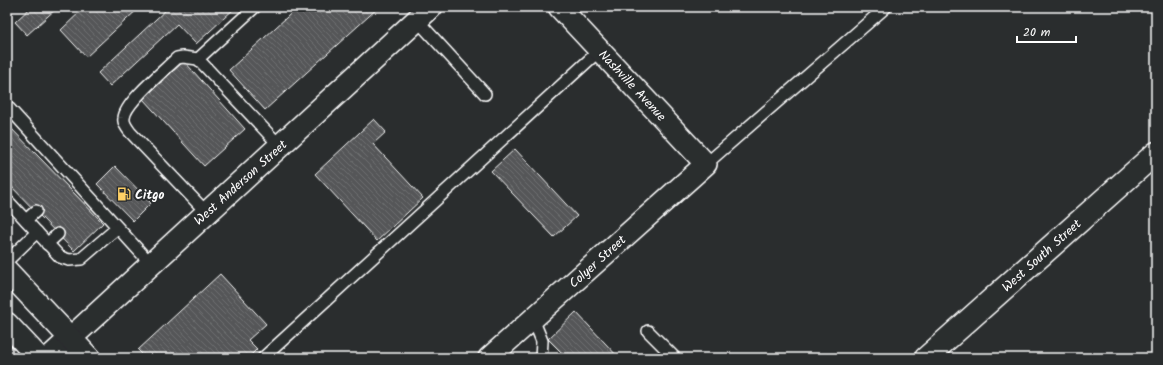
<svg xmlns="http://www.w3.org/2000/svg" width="1163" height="365" font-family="Kalam,sans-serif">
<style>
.building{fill:url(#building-back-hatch);stroke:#fff}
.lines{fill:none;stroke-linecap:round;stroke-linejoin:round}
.lane-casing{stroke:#fff;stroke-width:14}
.street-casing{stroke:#fff;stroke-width:24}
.secondary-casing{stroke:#fff;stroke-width:25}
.primary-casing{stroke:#fff;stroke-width:25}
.lane{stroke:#2a2d2e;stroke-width:11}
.street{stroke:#2a2d2e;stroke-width:21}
.secondary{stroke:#2a2d2e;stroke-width:22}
.primary{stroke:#2a2d2e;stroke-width:22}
.labels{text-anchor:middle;stroke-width:4;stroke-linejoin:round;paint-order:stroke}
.street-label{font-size:13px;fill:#fff;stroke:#2a2d2e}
.poi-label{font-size:13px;font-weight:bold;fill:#fff;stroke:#2a2d2e;text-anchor:start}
</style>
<defs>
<pattern id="building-back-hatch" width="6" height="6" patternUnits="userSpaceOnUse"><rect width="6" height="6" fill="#555758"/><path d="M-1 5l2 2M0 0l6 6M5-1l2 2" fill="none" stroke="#6e7071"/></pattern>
</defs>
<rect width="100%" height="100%" fill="#2a2d2e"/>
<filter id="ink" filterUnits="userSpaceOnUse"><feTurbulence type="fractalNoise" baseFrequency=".025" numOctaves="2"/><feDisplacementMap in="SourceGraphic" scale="8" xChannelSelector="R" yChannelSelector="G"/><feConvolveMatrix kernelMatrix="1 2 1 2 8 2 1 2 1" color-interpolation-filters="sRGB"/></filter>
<g filter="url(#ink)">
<g class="building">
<polygon points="31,7 58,7 27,35 15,22"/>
<polygon points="85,7 140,7 86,57 61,30"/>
<polygon points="169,7 236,7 196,44 177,24 110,86 98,73"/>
<polygon points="298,7 379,7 265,110 229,70"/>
<polygon points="184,61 245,129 204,166 143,99"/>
<polygon points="374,119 386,132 373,144 423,198 377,241 315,174"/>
<polygon points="7,124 103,223 74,251 7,182"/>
<polygon points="515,149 577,216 554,237 491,171"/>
<polygon points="115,166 151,203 133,221 97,184"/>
<polygon points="220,274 266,324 248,340 257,349 248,358 146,358 138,350"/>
<polygon points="576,312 619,358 567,358 548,339"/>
</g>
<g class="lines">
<g class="lane-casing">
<g id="lane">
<polyline points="255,7 198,59 280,146"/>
<polyline points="417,20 485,94"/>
<path d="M198 59 183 57 177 58C165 70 125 102 124 118 123 123 127 128 130 132L207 213"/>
<polyline points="7,106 151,264"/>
<polyline points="706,164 886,7"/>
<polyline points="7,200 60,257 69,260 81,259 117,228"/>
<polyline points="26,220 36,211"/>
<polyline points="47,244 58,234"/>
<polyline points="7,261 37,232"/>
<polyline points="533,319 542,341 541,358"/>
<polyline points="648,331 675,358"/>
<polyline points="263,358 600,50"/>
</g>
</g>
<g class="street-casing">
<polyline id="street" points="489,358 706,164 559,7"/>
</g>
<g class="secondary-casing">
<g id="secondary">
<polyline points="49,358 431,7"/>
<polyline points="926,358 1156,153"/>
</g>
</g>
<g class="primary-casing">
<g id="primary">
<polyline points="7,271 89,358"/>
<polyline points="7,324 39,358"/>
</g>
</g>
<use href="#lane" class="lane"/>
<use href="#street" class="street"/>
<use href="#secondary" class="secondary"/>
<use href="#primary" class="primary"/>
</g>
</g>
<defs>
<g id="fuel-bare" transform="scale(1.08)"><path d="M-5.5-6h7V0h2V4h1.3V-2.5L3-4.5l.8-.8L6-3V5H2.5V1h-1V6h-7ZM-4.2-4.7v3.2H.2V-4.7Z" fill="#ffd166" stroke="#2a2d2e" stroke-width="2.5" paint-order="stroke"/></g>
</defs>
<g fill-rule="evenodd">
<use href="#fuel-bare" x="124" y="194"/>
</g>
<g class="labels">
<g class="street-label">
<text transform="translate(633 85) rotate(47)" y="5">Nashville Avenue</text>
<text transform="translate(240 182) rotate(-42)" y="5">West Anderson Street</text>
<text transform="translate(1041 255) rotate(-42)" y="5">West South Street</text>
<text transform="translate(597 261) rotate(-42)" y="5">Colyer Street</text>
</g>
<g class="poi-label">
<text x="135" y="199">Citgo</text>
</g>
</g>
<rect width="1163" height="365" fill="none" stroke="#2a2d2e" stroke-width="24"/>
<rect x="12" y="12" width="1139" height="341" fill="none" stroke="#fff" stroke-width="1.5" filter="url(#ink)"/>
<path d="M1017 36v6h59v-6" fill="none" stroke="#ffffff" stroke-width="2"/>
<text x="1023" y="36" font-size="12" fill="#ffffff" stroke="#2a2d2e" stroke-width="3" paint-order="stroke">20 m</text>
</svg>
